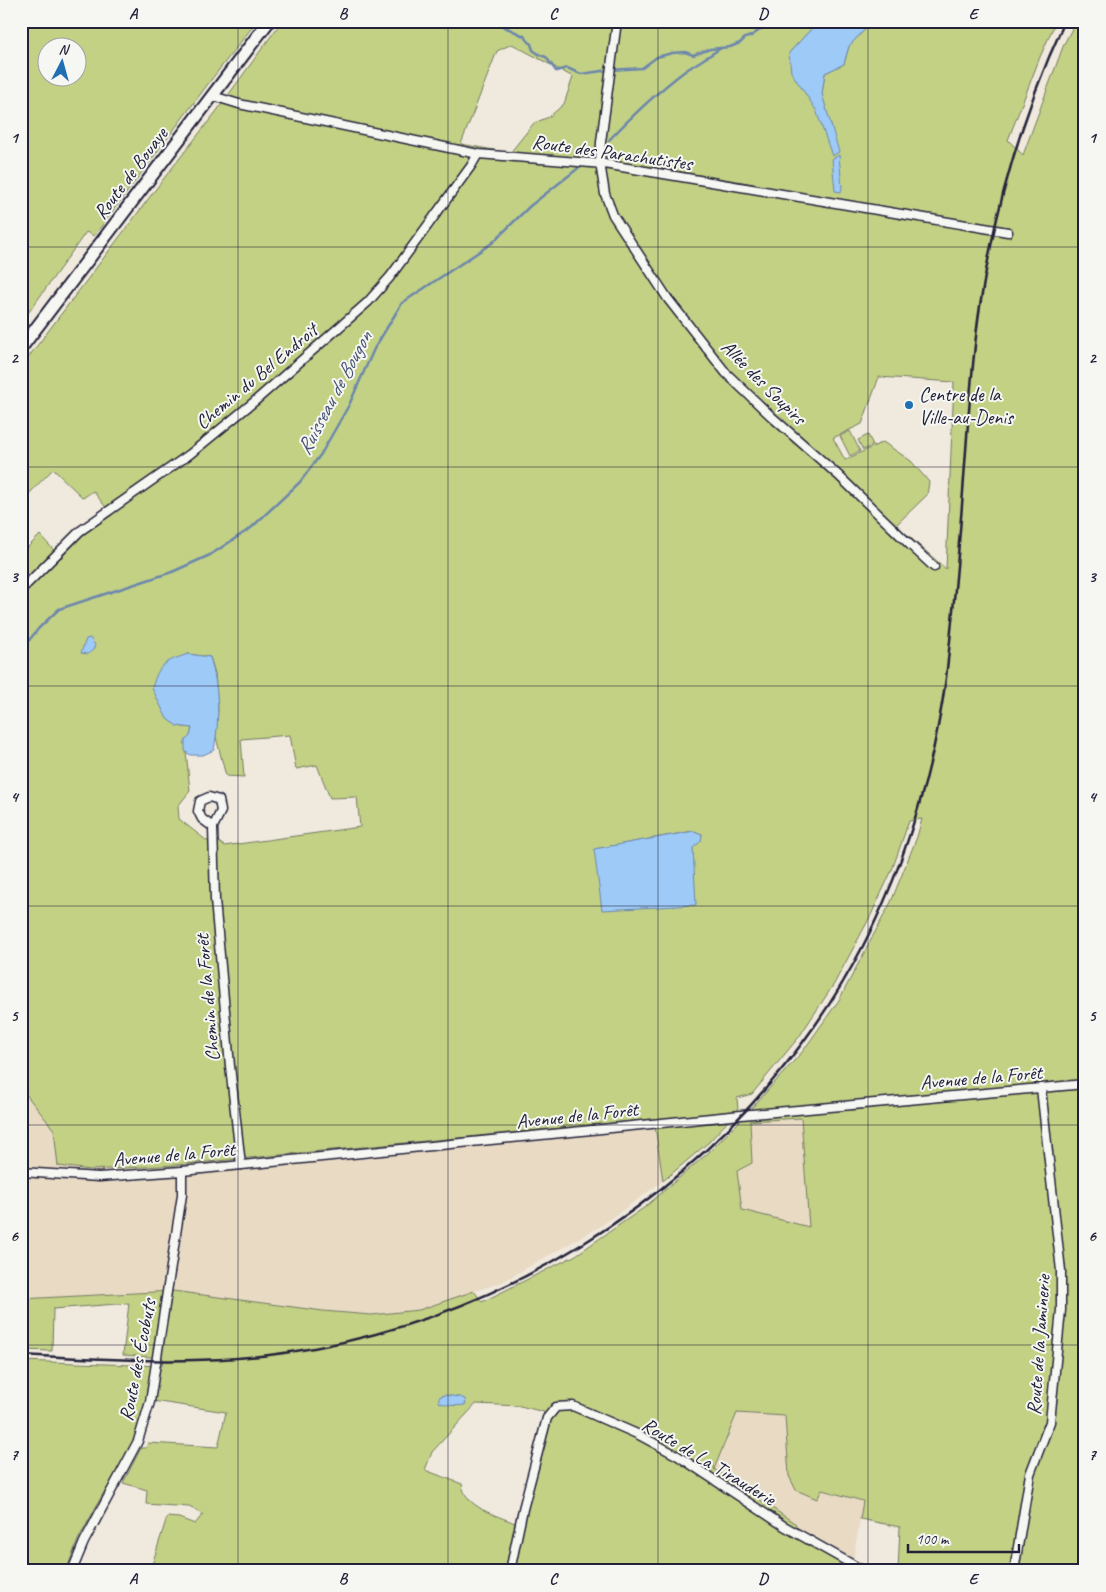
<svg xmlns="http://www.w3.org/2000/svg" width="1106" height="1592" font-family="Caveat,sans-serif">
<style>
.built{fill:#e9dac4}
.green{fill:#c3d185;stroke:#727a60;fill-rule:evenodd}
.water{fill:#9ecaf8;stroke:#6c87ac}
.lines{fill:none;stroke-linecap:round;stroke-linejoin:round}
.stream{stroke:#6c87ac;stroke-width:2.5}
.minor-casing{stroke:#22223b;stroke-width:11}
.secondary-casing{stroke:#22223b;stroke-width:15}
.minor{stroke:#f6f6f2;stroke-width:8}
.secondary{stroke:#f6f6f2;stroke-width:11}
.rail{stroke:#22223b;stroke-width:2.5}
.grid{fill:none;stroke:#22223b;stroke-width:1;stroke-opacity:0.55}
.poi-dot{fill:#1f6fb2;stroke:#f6f6f2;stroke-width:2}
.labels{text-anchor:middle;stroke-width:4;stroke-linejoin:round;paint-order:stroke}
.street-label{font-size:20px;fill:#22223b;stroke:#f6f6f2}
.poi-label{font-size:20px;fill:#22223b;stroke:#f6f6f2;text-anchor:start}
.water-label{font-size:21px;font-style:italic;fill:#475474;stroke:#f6f6f2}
.neatline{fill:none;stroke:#22223b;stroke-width:2}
.grid-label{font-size:16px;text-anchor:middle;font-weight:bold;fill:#22223b}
</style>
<rect width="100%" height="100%" fill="#f0e9dd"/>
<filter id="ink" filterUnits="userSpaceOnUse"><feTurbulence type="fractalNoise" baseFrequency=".02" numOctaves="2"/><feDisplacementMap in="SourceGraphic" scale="10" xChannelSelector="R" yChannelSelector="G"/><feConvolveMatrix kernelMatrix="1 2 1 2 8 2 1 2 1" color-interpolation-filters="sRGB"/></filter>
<g filter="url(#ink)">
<g class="built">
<polygon points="21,1088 54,1130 59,1166 91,1170 176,1165 654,1119 663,1181 601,1226 502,1282 419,1310 371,1315 323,1311 173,1291 21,1299"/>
<polygon points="801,1118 809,1227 742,1210 737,1171 752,1163 750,1121"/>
<polygon points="737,1413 785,1416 788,1442 817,1498 821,1490 863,1501 852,1567 794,1536 714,1469"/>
</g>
<g class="green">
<path d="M21 21H257L211 80 94 236 86 232 21 323ZM48 48H78V78H48Z"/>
<path d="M282 21H822L812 28 789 53 826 109 822 94 825 73 844 64 849 46 873 21H1056L1040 57 1008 140 1023 155 1064 44 1076 21H1085V1571H898L900 1527 860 1519 863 1501 822 1490 817 1499 796 1490 789 1476 785 1416 737 1413 714 1469 796 1524 794 1536 856 1571H150L167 1517 179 1518 195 1524 203 1514 189 1507 146 1504 147 1490 123 1483 141 1448H146L148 1443 218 1447 226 1412 146 1400 139 1427 127 1456 106 1493 104 1492 78 1540 66 1571H21V1361L162 1366 163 1358 123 1355 129 1303 53 1309 52 1351 21 1350V1299L173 1291 323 1311 371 1315 419 1310 474 1291 482 1302 576 1255 645 1207 708 1153 740 1121 803 1051 839 1000 891 902 917 837 922 819 909 821 892 870 870 917 834 984 799 1037 752 1094 737 1098 738 1110 709 1142 663 1181 654 1119 176 1165 91 1170 58 1166 54 1130 21 1088V554L40 535 61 558 83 535 112 515 93 491 83 498 53 469 21 502V367L165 177 216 112ZM512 44 573 77 564 104 549 117 534 123 510 153 461 144 497 51ZM879 377 954 382 946 569 896 525 927 495 929 482 911 461 883 442 845 460 833 438 862 424ZM188 654 210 657 215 673 218 709 216 737 226 776 244 777 241 739 290 735 296 769 317 765 330 798 357 797 360 827 224 846 219 842 207 841 179 819 178 806 190 791 185 741 190 736 192 728 177 726ZM693 831 702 834 701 841 693 847 595 849ZM801 1118 809 1227 742 1210 737 1171 752 1163 750 1121ZM476 1404 520 1406 544 1412 515 1523C496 1515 465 1508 462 1484L425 1470 432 1452Z"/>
<polygon points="850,431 860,451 850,456 840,436"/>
<polygon points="868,435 873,445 863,450 858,440"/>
</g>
<g class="water">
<polygon points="822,21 873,21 849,46 844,64 825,73 822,94 839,152 832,156 816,110 791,72 789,53 812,28"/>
<polygon points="839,155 842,188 841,192 835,191 832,159"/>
<polygon points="90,638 95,645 93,650 88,654 81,653 86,639"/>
<path d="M188 654 210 657C219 687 220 719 214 750L203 755H190L185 751V741L190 736 192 728 177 726 167 719 152 688C159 663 165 662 188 654Z"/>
<polygon points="694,831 702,834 701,841 693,848 696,905 602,910 594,849"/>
<path d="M444 1395 460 1397 465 1399 466 1405C456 1406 448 1406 439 1402V1397Z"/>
</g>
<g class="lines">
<g class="stream">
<polyline points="492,21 524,36 531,44 533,50 540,55 546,57 556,71 567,68 581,74 609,70"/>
<polyline points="611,70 642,68 657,57 672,53 685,52 693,55 710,49 730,47 740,43 745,38 751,36 773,21"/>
<path d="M609 140C633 115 657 92 685 71 697 63 709 56 721 48"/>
<polyline points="21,650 39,628 59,609 172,572 210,555 251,528 300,482 321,454 349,405 374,349 402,303 492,243 530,206 581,166"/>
</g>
<g class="minor-casing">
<g id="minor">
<polyline points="617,21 601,142 600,163 605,194 613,215 668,299 726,373 772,417 838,475 907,542 934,567"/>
<polyline points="213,96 239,104 478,154 604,164 1008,232"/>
<polyline points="21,590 80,531 190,454 255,401 368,302 390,277 471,166 478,154"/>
<polyline points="213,827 202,819 198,811 200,801 209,797 219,800 221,811 213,827 215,900 230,1066 241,1165"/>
<polyline points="21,1172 99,1177 182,1171 741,1115 1085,1084"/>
<polyline points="72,1571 84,1542 138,1441 150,1402 182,1195 182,1171"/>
<polyline points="510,1571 523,1509 547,1418 556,1407 573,1406 637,1434 678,1456 784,1526 864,1571"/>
<polyline points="1014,1571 1030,1474 1050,1422 1061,1310 1061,1271 1041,1088"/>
</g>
</g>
<g class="secondary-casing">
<polyline id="secondary" points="21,348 269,21"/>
</g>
<use href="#minor" class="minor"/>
<use href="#secondary" class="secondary"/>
<path class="rail" d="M21 1355C109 1359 197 1366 284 1353 498 1322 692 1201 816 1024 887 922 929 801 946 678 954 607 960 535 965 464 969 411 972 358 980 306 995 208 1023 111 1065 21"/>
</g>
</g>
<path class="grid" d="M238 21V1571M448 21V1571M658 21V1571M868 21V1571M21 247H1085M21 467H1085M21 686H1085M21 906H1085M21 1125H1085M21 1345H1085"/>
<circle class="poi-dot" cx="909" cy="405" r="5"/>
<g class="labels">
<g class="street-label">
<text transform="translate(612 152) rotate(8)" y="7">Route des Parachutistes</text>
<text transform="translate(130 173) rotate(-53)" y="7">Route de Bouaye</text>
<text transform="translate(256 376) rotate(-40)" y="7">Chemin du Bel Endroit</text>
<text transform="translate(764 382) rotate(45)" y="7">Allée des Soupirs</text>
<text transform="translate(207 998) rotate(-95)" y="7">Chemin de la Forêt</text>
<text transform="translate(981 1077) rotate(-5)" y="7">Avenue de la Forêt</text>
<text transform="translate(577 1115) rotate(-6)" y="7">Avenue de la Forêt</text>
<text transform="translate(174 1154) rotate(-5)" y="7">Avenue de la Forêt</text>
<text transform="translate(1038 1345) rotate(-86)" y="7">Route de la Jaminerie</text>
<text transform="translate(137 1360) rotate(-79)" y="7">Route des Écobuts</text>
<text transform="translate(709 1461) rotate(31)" y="7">Route de La Tirauderie</text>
</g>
<g class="poi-label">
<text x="919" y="401">Centre de la<tspan x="919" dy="23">Ville-au-Denis</tspan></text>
</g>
<g class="water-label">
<text transform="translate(334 393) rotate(-62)" y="7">Ruisseau de Bougon</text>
</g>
</g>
<rect width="1106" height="1592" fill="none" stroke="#f6f6f2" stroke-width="55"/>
<g transform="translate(62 62) rotate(6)"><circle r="24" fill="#f6f6f2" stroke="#a1a1a9"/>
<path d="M0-4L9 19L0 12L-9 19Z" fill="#1f6fb2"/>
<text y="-8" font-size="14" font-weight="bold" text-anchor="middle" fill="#22223b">N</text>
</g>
<path d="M908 1544v8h111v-8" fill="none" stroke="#22223b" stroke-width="2.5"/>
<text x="916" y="1544" font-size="15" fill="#22223b" stroke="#f6f6f2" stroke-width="4" paint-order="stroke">100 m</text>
<rect x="28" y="28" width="1050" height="1536" class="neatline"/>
<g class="grid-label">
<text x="133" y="19">A</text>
<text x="343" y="19">B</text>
<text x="553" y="19">C</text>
<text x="763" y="19">D</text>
<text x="973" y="19">E</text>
<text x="14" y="143">1</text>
<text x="1092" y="143">1</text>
<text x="14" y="363">2</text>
<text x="1092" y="363">2</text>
<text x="14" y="582">3</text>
<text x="1092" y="582">3</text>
<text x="14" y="802">4</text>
<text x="1092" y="802">4</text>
<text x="14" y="1021">5</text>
<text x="1092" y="1021">5</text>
<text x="14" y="1241">6</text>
<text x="1092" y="1241">6</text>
<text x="14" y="1460">7</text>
<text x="1092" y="1460">7</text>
<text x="133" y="1584">A</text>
<text x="343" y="1584">B</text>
<text x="553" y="1584">C</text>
<text x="763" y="1584">D</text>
<text x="973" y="1584">E</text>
</g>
</svg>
